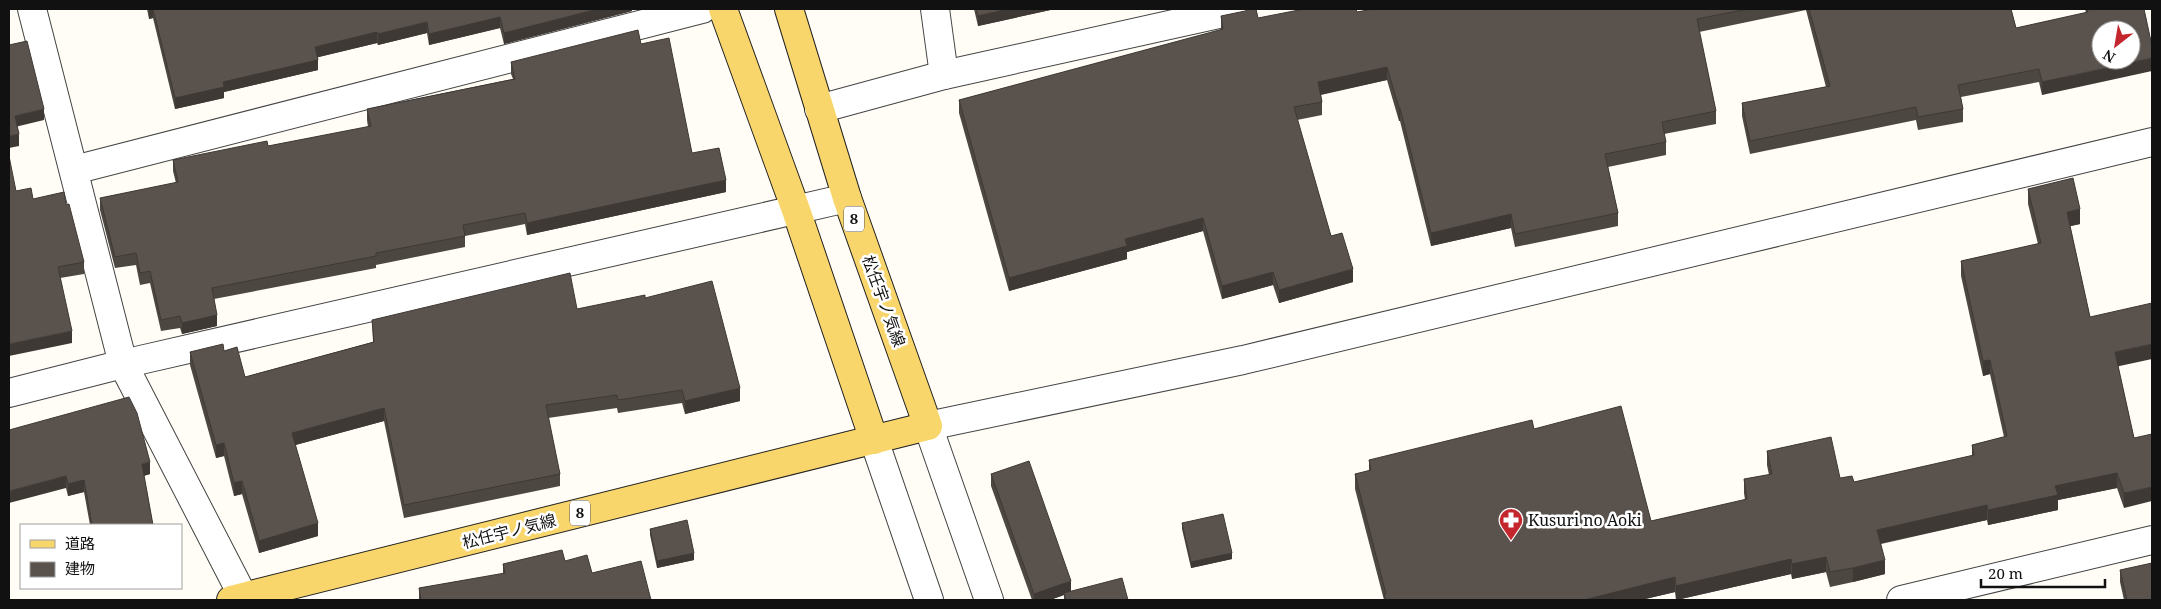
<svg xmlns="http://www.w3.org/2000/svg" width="2161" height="609" font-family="'Noto Serif','Noto Sans JP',serif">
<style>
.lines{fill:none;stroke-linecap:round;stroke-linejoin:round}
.minor-casing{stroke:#444;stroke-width:30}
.tertiary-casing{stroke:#444;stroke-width:30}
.primary-casing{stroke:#222;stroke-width:30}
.minor{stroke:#fff;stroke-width:28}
.tertiary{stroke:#fff;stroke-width:28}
.primary{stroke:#f9d66b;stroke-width:28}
.wall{fill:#4d4742}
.shaded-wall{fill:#3f3936}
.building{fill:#5a524d;stroke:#3f3936;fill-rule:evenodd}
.labels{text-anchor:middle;stroke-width:5;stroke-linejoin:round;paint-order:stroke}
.shield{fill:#fff;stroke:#585858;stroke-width:1}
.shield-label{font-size:15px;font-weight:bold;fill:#111}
.street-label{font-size:16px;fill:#111;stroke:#fff}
.poi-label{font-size:16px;fill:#111;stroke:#fff;text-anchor:start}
</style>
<rect width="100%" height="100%" fill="#fffdf5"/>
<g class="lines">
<g class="minor-casing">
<g id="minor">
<polyline points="32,9 123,364 245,600"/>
<polyline points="935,9 944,75"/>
<polyline points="819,109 944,75 1241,9"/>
<polyline points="74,170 702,9"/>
<polyline points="9,393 123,364 847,198"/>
<polyline points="1901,600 2152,540"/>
</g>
</g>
<g class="tertiary-casing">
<g id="tertiary">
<polyline points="874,440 929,600"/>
<polyline points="989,600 928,426 1243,360 2152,142"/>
</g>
</g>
<g class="primary-casing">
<g id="primary">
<polyline points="723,9 796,210 874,440"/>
<polyline points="231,600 928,426 847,198 789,9"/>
</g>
</g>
<use href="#minor" class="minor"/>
<use href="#tertiary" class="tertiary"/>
<use href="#primary" class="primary"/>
</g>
<g class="wall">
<polygon points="147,9 632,9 632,11 504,44 500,28 429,45 427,33 378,45 377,43 318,57 318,70 224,92 224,98 175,109 153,18 149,19"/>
<polygon points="974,9 1055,9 978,26"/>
<polygon points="1373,9 2011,9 2016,28 2086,13 2085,9 2144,9 2042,95 2039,82 1961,97 1963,109 1963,122 1918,130 1916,120 1750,154 1742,116 1742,103 1826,87 1806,10 1699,32 1716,111 1716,124 1664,134 1666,142 1666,155 1608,167 1618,213 1618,226 1515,247 1511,228 1431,246 1400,121 1399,121 1387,80 1321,95 1322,102 1322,115 1297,120 1331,236 1353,282 1279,303 1273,285 1222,299 1203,231 1127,252 1127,259 1009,291 959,113 959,100 1221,30 1221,16 1258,18 1357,12"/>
<polygon points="641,44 692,153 726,192 527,235 525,224 465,236 465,247 376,265 376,268 214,299 217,326 182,334 180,328 161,331 150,283 140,285 136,265 115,268 100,210 100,198 176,183 173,171 173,160 268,146 368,127 367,120 367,109 513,79 511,74 511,62"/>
<polygon points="2028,189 2080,224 2070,226 2090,317 2118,366 2134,438 2124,508 2117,488 2058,500 2058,510 1988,525 1987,520 1881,544 1885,574 1853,582 1830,587 1826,572 1792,579 1791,574 1677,600 1676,600 1675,592 1641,600 1384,600 1355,489 1355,474 1369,471 1369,460 1534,429 1651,521 1745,500 1744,493 1744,479 1769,475 1767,465 1767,451 1840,478 1854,482 1972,456 1972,445 2004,437 1990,374 1983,376 1961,276 1961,261 2038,244 2028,204"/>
<polygon points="16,191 33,199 66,205 84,262 84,274 60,278 72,343"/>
<polygon points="645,298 740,401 685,414 682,403 618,413 617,408 548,418 560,474 560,486 404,518 384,421 295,445 318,536 259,553 242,494 234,496 224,456 216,458 190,365 190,352 224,351 245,377 373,342 372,320 577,309"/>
<polygon points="9,430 150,474 144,476 153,525 90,525 84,492 68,496 66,488"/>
<polygon points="991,474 1071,592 1128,600 1064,600 1064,595 1050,600 1032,600 991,486"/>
<polygon points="1182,523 1232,559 1191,568 1182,529"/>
<polygon points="650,529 694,560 657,568 650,535"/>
<polygon points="565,561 592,573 419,600 419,588 503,574 503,564"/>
<polygon points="2120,570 2152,600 2124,600 2120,582"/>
</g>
<g class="shaded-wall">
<polygon points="149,9 153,9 153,18 149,19"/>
<polygon points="598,9 632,9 632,11 504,44 504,33"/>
<polygon points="1008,9 1055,9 978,26 978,16"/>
<polygon points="500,17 500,28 429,45 429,34"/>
<polygon points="427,22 427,33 378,45 378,34"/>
<polygon points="377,32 377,43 315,58 315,47"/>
<polygon points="2152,58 2152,71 2042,95 2042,82"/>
<polygon points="318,60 318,70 224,92 224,98 175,109 175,98 223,82"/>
<polygon points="1387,67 1387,80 1318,95 1318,82"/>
<rect x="1399" y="108" width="1" height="13"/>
<polygon points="44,109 44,120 15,127 15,116"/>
<polygon points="19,134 19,146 9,148 9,136"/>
<polygon points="726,180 726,192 527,235 527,223"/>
<polygon points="2080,209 2080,224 2067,227 2067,212"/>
<polygon points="1511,214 1511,228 1431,246 1431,233"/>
<polygon points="1203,218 1203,231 1127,252 1127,259 1009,291 1009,278 1125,239"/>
<polygon points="1353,269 1353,282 1279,303 1279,290"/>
<polygon points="1273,272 1273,285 1222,299 1222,286"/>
<polygon points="217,315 217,326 182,334 182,323"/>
<polygon points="72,331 72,343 9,356 9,344"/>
<polygon points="2152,344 2152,359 2115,367 2115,352"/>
<polygon points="1990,360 1990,374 1983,376 1983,361"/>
<polygon points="740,388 740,401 685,414 685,401"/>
<polygon points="384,408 384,421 292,446 292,433"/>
<polygon points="224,443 224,456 216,458 216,445"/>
<polygon points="150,462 150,474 142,476 142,464"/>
<polygon points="2117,473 2117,488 2058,500 2058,510 1988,525 1988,510 2055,486"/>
<polygon points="66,476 66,488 9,503 9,491"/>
<polygon points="84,480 84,492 68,496 68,484"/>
<polygon points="242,481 242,494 234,496 234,483"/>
<polygon points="2152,487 2152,501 2124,508 2124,493"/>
<polygon points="1987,505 1987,520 1877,544 1877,530"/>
<polygon points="318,523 318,536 259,553 259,541"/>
<polygon points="694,553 694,560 657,568 657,561"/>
<polygon points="1232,553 1232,559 1191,568 1191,562"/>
<polygon points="1826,557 1826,572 1792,579 1792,564"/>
<polygon points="1791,559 1791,574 1676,600 1676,586"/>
<polygon points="1885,560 1885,574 1853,582 1853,568"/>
<polygon points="1675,577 1675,592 1641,600 1584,600"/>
<polygon points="1071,581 1071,593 1064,593 1064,595 1050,600 1034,600 1034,594"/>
</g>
<g class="building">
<polygon points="153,9 598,9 504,33 500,17 429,34 427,22 378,34 377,32 315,47 318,60 223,82 224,87 175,98"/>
<polygon points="976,9 1008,9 978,16"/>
<polygon points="1249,9 1256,9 1258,18 1304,9 1356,9 1357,12 1373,9 1748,9 1697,19 1716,111 1662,122 1666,142 1605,154 1618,213 1515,234 1511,214 1431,233 1400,108 1399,108 1387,67 1318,82 1322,102 1294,107 1331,236 1342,233 1353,269 1279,290 1273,272 1222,286 1203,218 1125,239 1127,246 1009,278 959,100 1223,29 1221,16 1245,11"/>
<path d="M1809 9H2011L2016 28 2088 12 2087 9H2144L2152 46V58L2042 82 2039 69 1958 85 1963 109 1918 117 1916 107 1750 141 1742 103 1830 86ZM2101 30H2131V60H2101Z"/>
<polygon points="638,30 641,44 669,38 692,153 719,148 726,180 527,223 525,213 463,225 465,236 376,253 376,256 212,288 217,315 182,323 180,316 161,320 150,271 140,273 136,253 115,257 100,198 178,182 173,160 267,141 268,146 371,126 367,109 515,79 511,62"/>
<polygon points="27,41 44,109 15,116 19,134 9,136 9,45"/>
<polygon points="9,156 16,191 31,188 33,199 64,192 66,205 69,204 84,262 58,267 72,331 9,344"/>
<polygon points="2073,178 2080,209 2067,212 2090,317 2152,303 2152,344 2115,352 2134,438 2152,434 2152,487 2124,493 2117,473 2055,486 2058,495 1988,510 1987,505 1877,530 1885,560 1853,568 1830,572 1826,557 1792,564 1791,559 1676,586 1675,577 1584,600 1386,600 1384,594 1386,594 1355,474 1371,470 1369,460 1532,420 1534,429 1621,406 1651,521 1747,499 1744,479 1772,474 1767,451 1831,437 1840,478 1852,476 1854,482 1974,455 1972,445 2007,436 1990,360 1983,361 1961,261 2041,243 2028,189"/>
<polygon points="570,273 577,309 645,295 645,298 712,281 740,388 685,401 682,390 618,400 617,395 546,405 560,474 404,505 384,408 292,433 318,523 259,541 242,481 234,483 224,443 216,445 190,352 223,344 224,351 237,347 245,377 374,342 372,320"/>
<polygon points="129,397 137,413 150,462 142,464 153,525 92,525 84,480 68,484 66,476 9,491 9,430"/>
<polygon points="1029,461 1071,581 1034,594 991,474"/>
<polygon points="1223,514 1232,553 1191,562 1182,523"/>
<polygon points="687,520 694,553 657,561 650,529"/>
<polygon points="562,550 565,561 587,555 592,573 641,561 651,600 420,600 421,600 419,588 505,573 503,564"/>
<polygon points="2152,563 2152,600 2127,600 2120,570"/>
<polygon points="1122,578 1128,600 1066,600 1064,593"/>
</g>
<defs>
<g id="pharmacy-pin" transform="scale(1.25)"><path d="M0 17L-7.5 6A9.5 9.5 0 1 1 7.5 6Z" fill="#c4262e" stroke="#fff"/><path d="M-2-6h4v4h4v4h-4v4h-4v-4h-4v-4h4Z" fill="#fff"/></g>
</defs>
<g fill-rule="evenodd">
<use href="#pharmacy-pin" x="1511" y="520"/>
</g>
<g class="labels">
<g class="shield">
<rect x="844" y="206.5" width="20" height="25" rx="4"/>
<rect x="570" y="500.5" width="20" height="25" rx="4"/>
</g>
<g class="shield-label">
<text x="854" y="224">8</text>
<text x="580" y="518">8</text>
</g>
<g class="street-label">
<text transform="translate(884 301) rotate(70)" y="6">松任宇ノ気線</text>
<text transform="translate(509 531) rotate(-14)" y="6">松任宇ノ気線</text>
</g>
<g class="poi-label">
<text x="1528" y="526">Kusuri no Aoki</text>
</g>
</g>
<rect width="2161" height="609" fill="none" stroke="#111111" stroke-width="20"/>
<rect x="20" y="524" width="162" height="65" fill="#ffffff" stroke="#a0a0a0"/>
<rect x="30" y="540" width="25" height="8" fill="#f9d66b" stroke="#a0a0a0"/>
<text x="65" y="549" font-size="15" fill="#111111">道路</text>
<rect x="30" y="562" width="25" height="15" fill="#5a524d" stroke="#a0a0a0"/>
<text x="65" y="574" font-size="15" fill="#111111">建物</text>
<g transform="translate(2116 45) rotate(211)"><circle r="24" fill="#ffffff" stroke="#a0a0a0"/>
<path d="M0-4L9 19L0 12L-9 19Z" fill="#c4262e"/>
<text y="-8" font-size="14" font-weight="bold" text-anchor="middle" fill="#111111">N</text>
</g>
<path d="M1981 579v8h124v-8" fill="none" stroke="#111111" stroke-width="2.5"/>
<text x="1988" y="579" font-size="15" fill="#111111" stroke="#ffffff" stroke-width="4" paint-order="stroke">20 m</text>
</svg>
